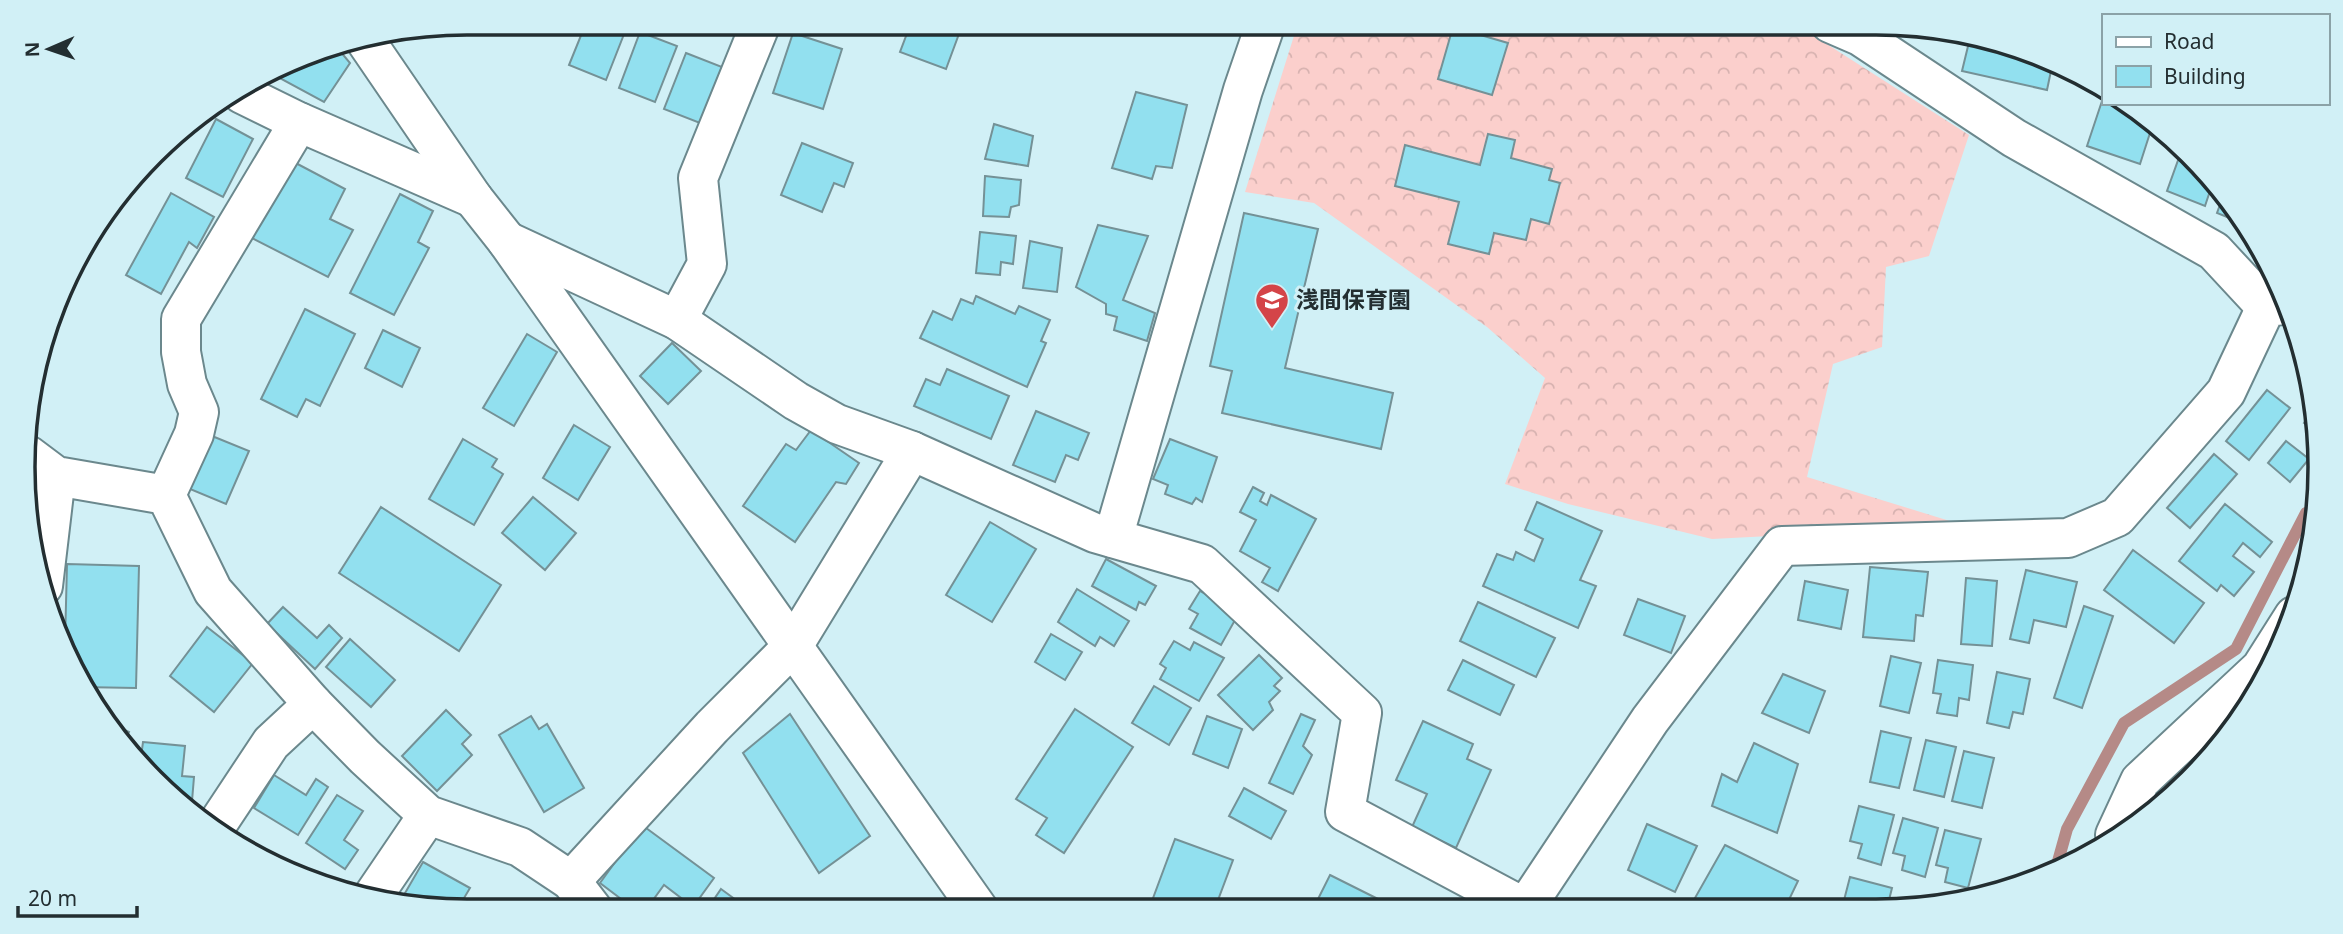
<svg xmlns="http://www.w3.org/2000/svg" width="2343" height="934" font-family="'Noto Sans','Noto Sans JP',sans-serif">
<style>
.forest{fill:url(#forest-crowns)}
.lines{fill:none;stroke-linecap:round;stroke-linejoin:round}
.stream{stroke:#b58a87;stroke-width:12}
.building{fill:#92e0ef;stroke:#749196;stroke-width:2}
.minor-casing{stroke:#6b888d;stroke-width:42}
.tertiary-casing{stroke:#6b888d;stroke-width:42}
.minor{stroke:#fff;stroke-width:38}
.tertiary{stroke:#fff;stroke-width:38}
.labels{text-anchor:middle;stroke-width:6;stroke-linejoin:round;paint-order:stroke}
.poi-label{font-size:23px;font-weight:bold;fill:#232e31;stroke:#d1f0f6;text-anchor:start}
.rim{fill:none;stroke:#232e31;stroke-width:3.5}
</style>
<defs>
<pattern id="forest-crowns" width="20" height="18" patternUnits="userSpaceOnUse" patternTransform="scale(1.75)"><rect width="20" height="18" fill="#fbcfcc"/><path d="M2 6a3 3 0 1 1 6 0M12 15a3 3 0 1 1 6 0" fill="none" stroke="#d7b2b0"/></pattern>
</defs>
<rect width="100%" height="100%" fill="#d1f0f6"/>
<polygon class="forest" points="1298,23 1794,23 1969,135 1929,256 1886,267 1882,347 1833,364 1807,477 1966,526 1712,539 1568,504 1505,484 1545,378 1487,327 1314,203 1245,192"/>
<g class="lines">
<polyline class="stream" points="2055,872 2067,829 2124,723 2236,649 2306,513"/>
</g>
<g class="building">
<polygon points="586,23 628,24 606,80 569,65"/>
<polygon points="911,23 963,23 946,69 900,52"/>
<polygon points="1126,23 1151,23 1149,30"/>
<polygon points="460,24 457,32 445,26"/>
<polygon points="1453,27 1508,43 1492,95 1438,79"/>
<polygon points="640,32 677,46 655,102 619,88"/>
<polygon points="793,33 842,49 823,109 773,93"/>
<polygon points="1970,38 2018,46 2052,66 2047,90 1962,71"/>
<polygon points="335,45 350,63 324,102 274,75 324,46"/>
<polygon points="686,53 722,67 700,123 664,109"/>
<polygon points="1136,92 1187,105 1172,168 1156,166 1152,179 1112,168"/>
<polygon points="2103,98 2103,103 2117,103 2161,129 2159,136 2150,133 2140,164 2087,146"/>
<polygon points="216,119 253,139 223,197 186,178"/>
<polygon points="994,124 1033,136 1028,166 985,159"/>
<polygon points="1488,134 1515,140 1511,158 1552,169 1549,180 1560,183 1549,224 1531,219 1526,240 1494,233 1489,254 1448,244 1459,202 1395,186 1405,145 1480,165"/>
<polygon points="802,143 853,163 844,187 834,183 822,212 781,195"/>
<polygon points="2181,152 2211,188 2205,206 2167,191"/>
<polygon points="290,160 345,189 330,219 353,230 328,277 250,237"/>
<polygon points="985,176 1021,180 1019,205 1011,207 1009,217 983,216"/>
<polygon points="171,193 214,217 197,248 189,242 161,294 126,275"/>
<polygon points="400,194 433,211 418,242 429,248 394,315 350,293"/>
<polygon points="2221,202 2237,221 2217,213"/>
<polygon points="1244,213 1318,229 1285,368 1393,393 1381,449 1222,413 1232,371 1210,366"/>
<polygon points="1098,225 1148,236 1123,300 1155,313 1147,341 1114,330 1117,317 1106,314 1106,304 1076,287"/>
<polygon points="980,232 1016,236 1013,264 1001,262 1000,275 976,273"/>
<polygon points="1030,241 1062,248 1057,292 1023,288"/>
<polygon points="976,296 1015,314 1019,306 1050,320 1041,341 1046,343 1027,387 920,338 933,311 952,320 961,299 973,304"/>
<polygon points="305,309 355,334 320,406 306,399 297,417 261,399"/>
<polygon points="383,330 420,348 402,387 365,368"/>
<polygon points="527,334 557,352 514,426 483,408"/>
<polygon points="672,343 701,371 668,404 640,376"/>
<polygon points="947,369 1009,396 991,439 914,406 926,379 940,385"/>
<polygon points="2267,390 2290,408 2249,460 2226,441"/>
<polygon points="1036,411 1089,433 1078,460 1066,455 1055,482 1013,465"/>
<polygon points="2312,411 2318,432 2304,423"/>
<polygon points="574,425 610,447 578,500 543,478"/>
<polygon points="811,430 859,463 846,484 836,482 795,542 743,506 786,444 796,450"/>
<polygon points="212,436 249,451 226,504 190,489"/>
<polygon points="463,439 497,459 492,467 503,474 474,525 429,499"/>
<polygon points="1170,439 1217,457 1202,502 1196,498 1192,504 1165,494 1168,485 1153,479"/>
<polygon points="2286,441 2309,459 2290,482 2268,463"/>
<polygon points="2214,454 2237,474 2190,528 2167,508"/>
<polygon points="1253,487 1264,493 1260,501 1267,505 1271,495 1316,519 1278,591 1262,582 1270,568 1240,551 1256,520 1240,512"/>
<polygon points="533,497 576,533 545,570 502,533"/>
<polygon points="1537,502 1602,531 1580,580 1596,586 1578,628 1483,586 1497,554 1513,560 1516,552 1534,561 1543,539 1525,530"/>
<polygon points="2225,504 2272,542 2260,557 2243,543 2233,556 2254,572 2234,596 2221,585 2217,591 2179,561"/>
<polygon points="381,507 501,585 459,651 339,573"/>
<polygon points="990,522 1036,549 992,622 946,595"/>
<polygon points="2133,550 2204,603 2174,643 2104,590"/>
<polygon points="1106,559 1156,586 1145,605 1139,602 1136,610 1092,586"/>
<polygon points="67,564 139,566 136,688 81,687 65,643"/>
<polygon points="1870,567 1928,572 1923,616 1916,615 1914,641 1863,637"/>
<polygon points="2026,570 2077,582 2066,627 2034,620 2029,643 2010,639"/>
<polygon points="1966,578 1997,581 1992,646 1961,644"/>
<polygon points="1805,581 1848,590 1841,629 1798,620"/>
<polygon points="1077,589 1129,621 1114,646 1100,637 1095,646 1058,622"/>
<polygon points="1200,591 1239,613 1221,645 1190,628 1198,614 1189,609"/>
<polygon points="1638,599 1685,616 1671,653 1624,635"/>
<polygon points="1478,602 1555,638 1536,677 1460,641"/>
<polygon points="2084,606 2113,616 2082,708 2054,698"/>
<polygon points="283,607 317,638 329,625 342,638 315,669 267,624"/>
<polygon points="207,627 253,663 214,712 170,676"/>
<polygon points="1051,634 1082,652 1065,680 1035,662"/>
<polygon points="350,639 395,680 371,707 326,667"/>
<polygon points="1174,641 1190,650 1194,642 1224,658 1199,701 1160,679 1166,668 1160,664"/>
<polygon points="1259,655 1282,678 1274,686 1280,691 1269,702 1273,710 1253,730 1218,695"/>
<polygon points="1891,656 1921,663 1909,713 1880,706"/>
<polygon points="1463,660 1514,685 1500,715 1448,690"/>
<polygon points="1938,660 1973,665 1969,700 1959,698 1957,716 1937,713 1941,694 1933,693"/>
<polygon points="1997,672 2030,679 2023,714 2013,712 2009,728 1987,723"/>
<polygon points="1783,674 1825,691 1809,733 1762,713"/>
<polygon points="1154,686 1191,708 1169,745 1132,723"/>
<polygon points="1075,709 1133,747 1064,853 1036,835 1047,818 1016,799"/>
<polygon points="446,710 471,735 462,744 472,755 437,791 402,756"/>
<polygon points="790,714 870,836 819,873 743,753"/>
<polygon points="1301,714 1315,720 1303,746 1312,755 1293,794 1269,783"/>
<polygon points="531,716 539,729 547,724 584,788 544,812 499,735"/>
<polygon points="1207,716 1242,729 1228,768 1193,754"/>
<polygon points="1423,721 1473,744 1467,759 1491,770 1456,848 1412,827 1427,794 1396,780"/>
<polygon points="114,725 129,732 126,739"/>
<polygon points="1881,731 1911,738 1899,788 1870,782"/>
<polygon points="1926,740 1956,747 1944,797 1914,790"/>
<polygon points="143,742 185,746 182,776 194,777 191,813 141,757"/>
<polygon points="1754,743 1798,764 1777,833 1712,806 1722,774 1737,782"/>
<polygon points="1964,751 1994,758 1982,808 1952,801"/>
<polygon points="274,775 306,795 316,779 328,787 298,835 254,808"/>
<polygon points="1244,788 1286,811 1271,839 1229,816"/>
<polygon points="337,795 363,811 344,840 358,850 345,869 306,843"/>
<polygon points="1859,806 1894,815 1881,865 1858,858 1862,844 1850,841"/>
<polygon points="1903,818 1938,828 1925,877 1902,870 1905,856 1893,853"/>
<polygon points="1647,824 1697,846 1675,892 1628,870"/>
<polygon points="642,825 714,878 693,907 664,885 645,911 637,911 600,883"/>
<polygon points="1945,830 1981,839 1968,888 1945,882 1948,868 1936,865"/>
<polygon points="1175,839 1233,860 1215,908 1193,900 1190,909 1149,909"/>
<polygon points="1725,845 1798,881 1785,908 1697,908 1691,905"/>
<polygon points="423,862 470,888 457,910 401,900"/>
<polygon points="1330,875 1398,909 1313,909"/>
<polygon points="1850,877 1892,888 1887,908 1842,908"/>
<polygon points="721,889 751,911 706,911"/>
</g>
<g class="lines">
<g class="minor-casing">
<g id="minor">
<polyline points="1830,23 1860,36 2014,138 2214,251 2266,307"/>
<polyline points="242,94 299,122 473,198"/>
<polyline points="507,241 677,320 796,401 837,424 912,451 1095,533 1202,564 1362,713 1345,812 1525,908 1650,720 1782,546 2068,538 2117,517 2226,392 2266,307 2284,305"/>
<polyline points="677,320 707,264 698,178 761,23"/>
<polyline points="28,455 56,476 166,495 213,591 313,704 365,757 428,815 520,847 571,881 594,911"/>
<polyline points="166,495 194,434 199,412 187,384 181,352 181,319 299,122"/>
<polyline points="1113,538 1243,90 1266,23"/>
<polyline points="43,586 56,476"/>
<polyline points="214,829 271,743 313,704"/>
<polyline points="2115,835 2140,781 2261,668 2294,616"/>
<polyline points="571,881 712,727 793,646 912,451"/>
<polyline points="373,896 428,815"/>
</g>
</g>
<g class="tertiary-casing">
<polyline id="tertiary" points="365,40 473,198 507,241 979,910"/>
</g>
<use href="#minor" class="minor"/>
<use href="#tertiary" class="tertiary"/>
</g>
<defs>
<g id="school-pin" transform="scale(1.75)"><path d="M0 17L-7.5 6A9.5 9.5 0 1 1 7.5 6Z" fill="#d44448" stroke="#d1f0f6"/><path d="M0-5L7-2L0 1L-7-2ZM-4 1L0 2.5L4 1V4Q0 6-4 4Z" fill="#fff"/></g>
</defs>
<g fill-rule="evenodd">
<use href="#school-pin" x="1272" y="300"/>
</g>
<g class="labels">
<g class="poi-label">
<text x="1296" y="308">浅間保育園</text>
</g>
</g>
<path d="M0 0H2343V934H0ZM467 35H1876A432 432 0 0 1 2308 467V467A432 432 0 0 1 1876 899H467A432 432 0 0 1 35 467V467A432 432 0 0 1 467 35Z" fill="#d1f0f6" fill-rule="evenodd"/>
<path class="rim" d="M467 35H1876A432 432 0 0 1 2308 467V467A432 432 0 0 1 1876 899H467A432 432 0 0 1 35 467V467A432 432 0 0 1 467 35Z"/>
<rect x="2102" y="14" width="228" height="91" fill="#d1f0f6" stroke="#8ba2a7" stroke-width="2"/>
<rect x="2116" y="37" width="35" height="10" fill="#ffffff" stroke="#8ba2a7" stroke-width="2"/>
<text x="2164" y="49" font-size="21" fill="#232e31">Road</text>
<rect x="2116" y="66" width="35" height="21" fill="#92e0ef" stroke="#8ba2a7" stroke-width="2"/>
<text x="2164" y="84" font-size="21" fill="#232e31">Building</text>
<g transform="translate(49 49) rotate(268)" stroke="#d1f0f6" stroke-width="5" paint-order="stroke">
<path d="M0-5L12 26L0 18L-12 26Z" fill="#232e31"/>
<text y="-10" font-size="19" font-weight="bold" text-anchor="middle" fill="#232e31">N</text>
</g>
<path d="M18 906v10h119v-10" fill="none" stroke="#232e31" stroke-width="3.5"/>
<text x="28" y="906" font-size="21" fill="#232e31" stroke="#d1f0f6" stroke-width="5" paint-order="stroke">20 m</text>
</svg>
